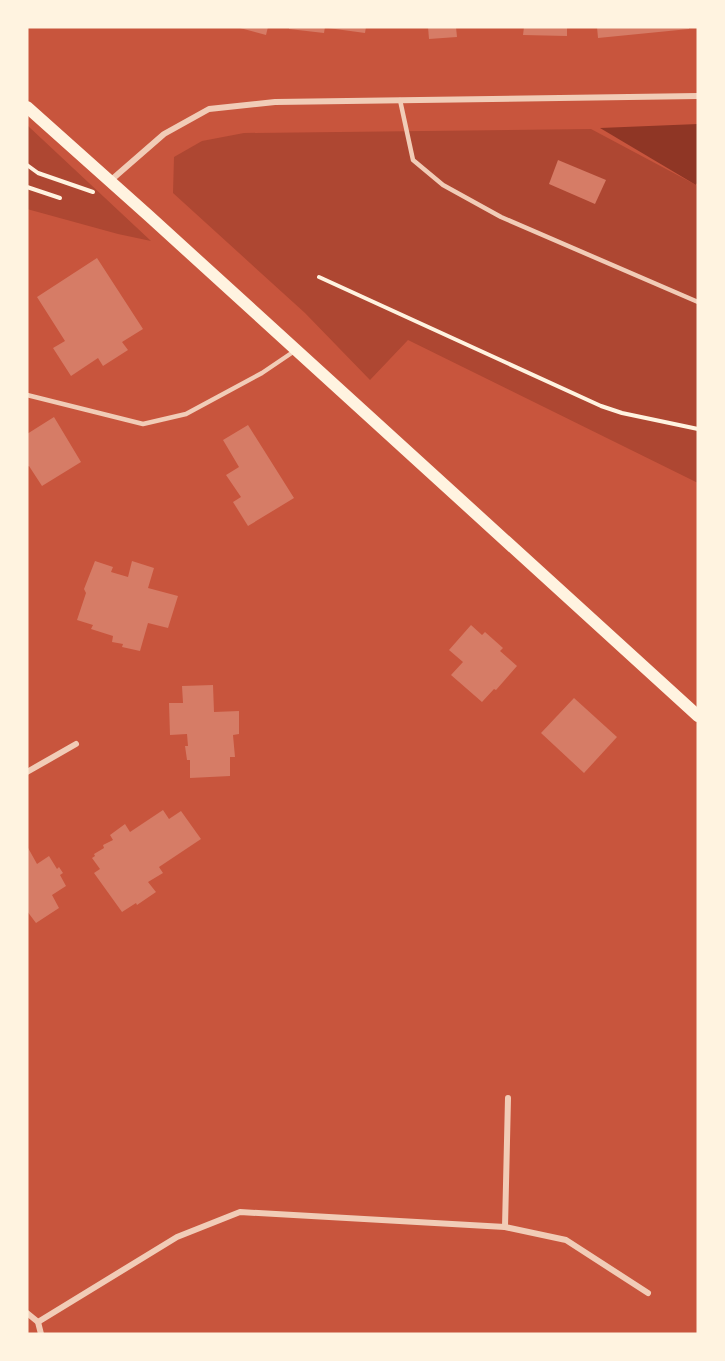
<svg xmlns="http://www.w3.org/2000/svg" width="725" height="1361" font-family="'PT Sans Narrow',sans-serif">
<style>
.green{fill:#ae4732}
.water{fill:#8f3625}
.building{fill:#d67c66}
.lines{fill:none;stroke-linecap:round;stroke-linejoin:round}
.path{stroke:#fff3e0;stroke-width:4}
.service{stroke:#f1ccb7;stroke-width:4.5}
.minor{stroke:#f1ccb7;stroke-width:6}
.secondary{stroke:#fff3e0;stroke-width:12}
</style>
<rect width="100%" height="100%" fill="#c8553d"/>
<g class="green">
<polygon points="27,125 151,241 118,234 27,209"/>
<polygon points="591,129 698,186 698,483 408,340 370,380 305,313 173,193 174,157 202,141 244,133"/>
</g>
<polygon class="water" points="698,124 698,181 696,185 600,128"/>
<g class="building">
<polygon points="236,27 268,27 266,35"/>
<polygon points="289,27 325,27 324,33 289,29"/>
<polygon points="328,27 366,27 365,33 328,28"/>
<polygon points="428,27 456,27 457,37 429,39"/>
<polygon points="524,27 567,27 567,36 523,35"/>
<polygon points="597,27 689,27 689,29 598,38"/>
<polygon points="558,160 606,180 595,204 549,184"/>
<polygon points="97,258 143,329 122,342 128,350 103,366 98,358 71,376 53,348 65,341 37,297"/>
<polygon points="54,417 81,462 42,486 29,466 27,467 27,434"/>
<polygon points="248,425 294,498 248,526 233,502 241,497 226,475 239,467 223,440"/>
<polygon points="95,561 113,567 111,572 128,577 132,561 154,568 148,588 178,596 168,628 148,623 140,651 122,647 123,644 112,642 113,636 91,629 93,625 77,620 86,593 84,589"/>
<polygon points="471,625 482,635 485,632 503,648 500,651 517,666 496,690 494,689 482,702 451,675 463,662 449,650"/>
<polygon points="213,685 214,712 239,711 239,734 233,735 235,757 230,757 230,776 190,778 190,760 187,760 185,746 188,746 187,734 170,735 169,703 183,703 182,686"/>
<polygon points="574,698 617,737 584,773 541,733"/>
<polygon points="163,810 169,819 181,811 201,839 159,867 163,873 148,882 156,892 137,905 136,903 122,912 94,873 100,869 92,858 95,856 94,854 104,848 103,845 113,840 110,835 125,824 130,832"/>
<polygon points="27,846 37,864 49,856 57,869 59,867 63,873 60,875 66,886 52,895 59,908 36,923 27,911"/>
</g>
<g class="lines">
<g class="path">
<polyline points="27,165 38,173 93,192"/>
<polyline points="27,187 60,198"/>
<polyline points="319,277 601,406 622,413 698,429"/>
</g>
<g class="service">
<polyline points="400,100 413,160 443,185 501,217 698,302"/>
<polyline points="27,395 143,424 186,414 262,373 296,350"/>
</g>
<g class="minor">
<polyline points="110,181 164,134 209,109 275,102 698,96"/>
<polyline points="27,772 76,744"/>
<polyline points="505,1227 508,1098"/>
<polyline points="27,1313 38,1322 41,1334"/>
<polyline points="38,1322 177,1237 240,1212 505,1227 566,1240 648,1293"/>
</g>
<polyline class="secondary" points="27,107 149,216 698,716"/>
</g>
<rect width="725" height="1361" fill="none" stroke="#fff3e0" stroke-width="57"/>
</svg>
